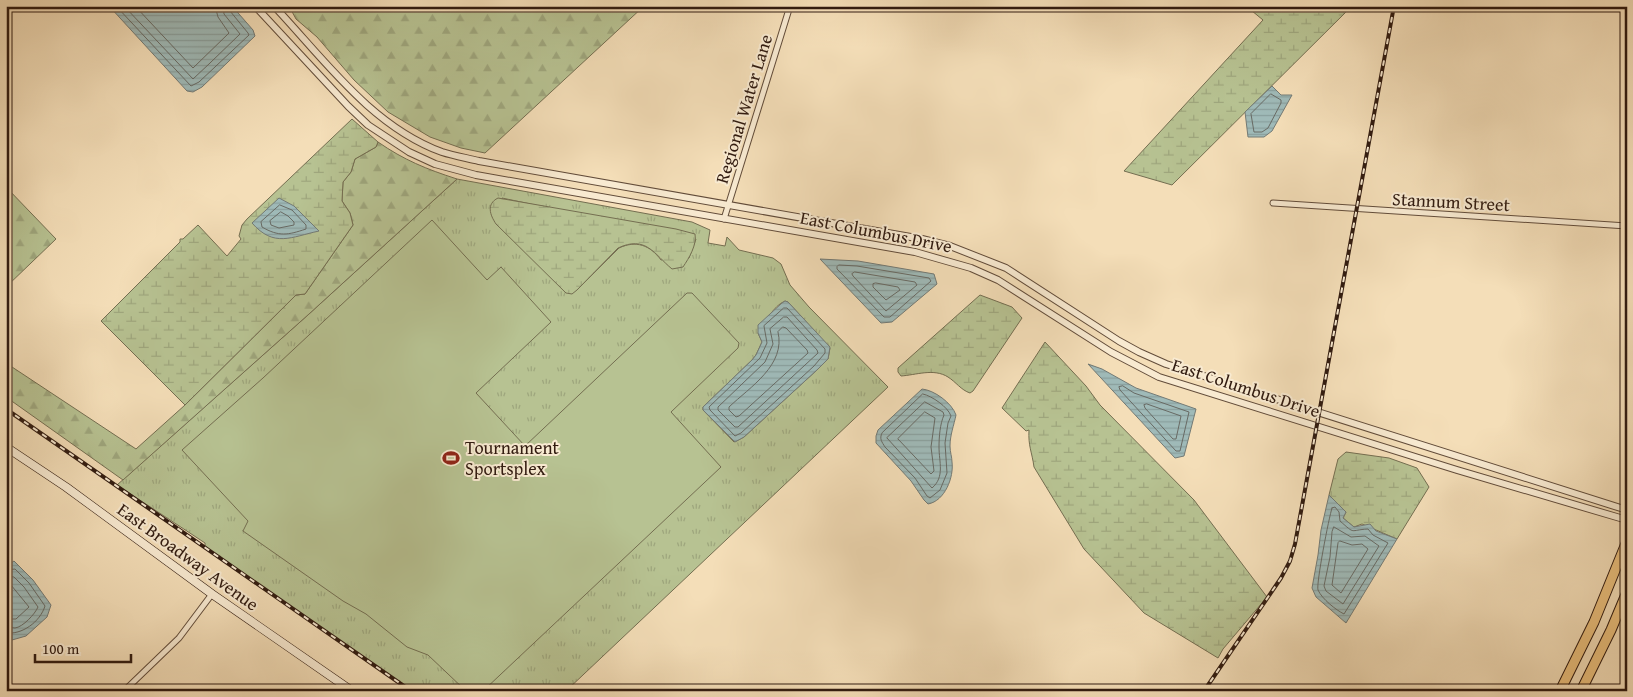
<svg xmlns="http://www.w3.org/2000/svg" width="1633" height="697" font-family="'Gentium Book Plus',serif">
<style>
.grass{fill:url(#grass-tufts);stroke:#746e51;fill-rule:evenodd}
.forest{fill:url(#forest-firs);stroke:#746e51}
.wetland{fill:url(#wetland-marsh);stroke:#746e51}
.pitch{fill:#b7c292;stroke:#746e51}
.water{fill:url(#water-rules);stroke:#737a75}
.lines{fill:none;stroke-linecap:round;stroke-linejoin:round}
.shore{stroke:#686a64;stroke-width:1}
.minor-casing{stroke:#624c3a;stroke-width:7}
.tertiary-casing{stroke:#624c3a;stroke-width:8}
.secondary-casing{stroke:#311b10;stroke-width:9}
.primary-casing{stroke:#311b10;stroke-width:11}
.minor{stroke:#f8ead1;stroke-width:5}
.tertiary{stroke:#f8ead1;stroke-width:6}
.secondary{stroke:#f8ead1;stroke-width:8}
.primary{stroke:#eabf7c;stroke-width:9}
.rail-casing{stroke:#311b10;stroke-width:4}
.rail{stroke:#f8ead1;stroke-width:2;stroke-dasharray:5.5;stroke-linecap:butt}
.labels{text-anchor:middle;stroke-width:4;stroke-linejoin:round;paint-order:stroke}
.street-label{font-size:18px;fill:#311b10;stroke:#f8ead1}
.poi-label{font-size:18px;fill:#311b10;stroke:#f8ead1;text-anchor:start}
</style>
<defs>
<pattern id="grass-tufts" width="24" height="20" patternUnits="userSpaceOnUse" patternTransform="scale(1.25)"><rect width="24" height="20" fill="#b7c292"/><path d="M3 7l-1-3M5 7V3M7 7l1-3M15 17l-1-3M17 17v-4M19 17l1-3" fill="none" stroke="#9ea67d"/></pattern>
<pattern id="forest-firs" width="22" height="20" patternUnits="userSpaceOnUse" patternTransform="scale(1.25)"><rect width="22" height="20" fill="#b7c292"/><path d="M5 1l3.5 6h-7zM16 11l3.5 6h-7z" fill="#9ea67d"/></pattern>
<pattern id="wetland-marsh" width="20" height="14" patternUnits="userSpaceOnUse" patternTransform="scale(1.25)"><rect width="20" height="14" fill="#b7c292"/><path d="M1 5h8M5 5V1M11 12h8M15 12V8" fill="none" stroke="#9ea67d"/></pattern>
<pattern id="water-rules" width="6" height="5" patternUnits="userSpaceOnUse" patternTransform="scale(1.25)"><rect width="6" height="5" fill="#9fbab8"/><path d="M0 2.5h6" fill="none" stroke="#899f9d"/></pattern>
</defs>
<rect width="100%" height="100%" fill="#f4deb8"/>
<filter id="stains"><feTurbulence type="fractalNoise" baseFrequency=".004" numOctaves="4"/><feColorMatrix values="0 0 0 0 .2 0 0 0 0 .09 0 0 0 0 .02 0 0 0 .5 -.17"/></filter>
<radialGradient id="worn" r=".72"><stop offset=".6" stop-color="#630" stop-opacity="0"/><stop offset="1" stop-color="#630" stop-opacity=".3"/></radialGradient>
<path class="grass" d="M457 179 692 222 710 230 708 243 725 246 727 237 739 250 773 258 781 264 790 285 809 307 888 387 566 691H413L205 547V543L117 485 309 314ZM502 198 696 239 689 258 661 260C650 245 636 240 619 248L577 290ZM785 301 788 302 830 348 828 359 818 369 744 437 734 442 703 410V407L752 360 756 355 762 342 758 333C766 322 773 306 785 301Z"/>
<g class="forest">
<polygon points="289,6 644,6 485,153 461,148 430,137 388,112 354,80 317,37 296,19"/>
<path d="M378 142C404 160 426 169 457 179L309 314 123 480 6 397V363L136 449 185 405 296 295 305 294 353 225 350 213 342 201 343 182 351 172 355 159 376 147Z"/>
<polygon points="6,187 56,239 6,287"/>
</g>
<g class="wetland">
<polygon points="1246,6 1352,6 1172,185 1124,171 1263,20"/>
<polygon points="352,119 378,142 376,147 355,159 351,172 343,182 342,201 350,213 353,225 305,294 296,295 185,405 101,321 180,242 180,239 183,239 198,225 227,256 241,239 239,236 242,225 247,219"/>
<path d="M498 198 676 229 695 234C697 245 689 258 683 267L672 269C654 254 646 235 618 248L577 290 572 294 566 293 496 224C490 215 486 204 498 198Z"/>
<path d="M980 295 1012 307 1022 318 973 391 970 393C961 390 956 382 948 377 934 368 916 375 901 376L898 372V368Z"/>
<path d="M1045 342 1086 386 1100 405 1194 500 1267 597 1223 649 1218 658 1144 613 1084 549 1034 467C1032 452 1028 446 1029 430L1026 431 1002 408Z"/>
<polygon points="1346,452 1389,458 1417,468 1429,487 1397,539 1362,524 1354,527 1343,518 1346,512 1329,495 1338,459"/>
</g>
<polygon class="pitch" points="432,220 487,280 501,267 551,322 476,393 525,446 687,293 692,293 739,343 738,348 671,412 721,467 483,691 466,691 428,655 407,647 366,614 343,601 243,531 248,521 182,450 263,378"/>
<g class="water">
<polygon points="109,6 232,6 253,30 255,36 202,87 193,92 187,91"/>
<polygon points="1272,86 1281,95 1292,95 1272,131 1264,137 1248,137 1245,112"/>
<path d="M279 198 294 206 319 231C291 237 274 248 252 223Z"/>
<polygon points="820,259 858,261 934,274 937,284 892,322 881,323"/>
<polygon points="785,301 788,302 830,347 828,359 818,369 744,437 735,442 703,410 703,407 752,360 756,355 762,342 758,333 758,325 782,303"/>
<polygon points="1088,364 1102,369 1136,388 1196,409 1184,456 1175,458"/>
<path d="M922 389C934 390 952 403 956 415 954 425 950 435 950 446 950 452 952 457 952 462 954 477 945 501 928 504L924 500 911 481 876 443V436L878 430Z"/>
<polygon points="1329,495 1346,512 1343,518 1354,527 1370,524 1376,531 1397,539 1346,623 1316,597 1312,588 1318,555 1321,530"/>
<polygon points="14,561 33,580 51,605 47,617 26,636 12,640 6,637 6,564 8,565"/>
</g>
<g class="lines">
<g class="shore">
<polyline points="116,6 191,86 199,82 249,35 248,33 230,11 229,6"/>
<polyline points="124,6 193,79 210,63 240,34 224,14 223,6"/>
<polyline points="135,6 193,68 229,33 218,17 215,6"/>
<polygon points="1271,94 1281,100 1281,103 1268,128 1262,132 1254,132 1251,114"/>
<path d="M280 205 292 210 306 225V229C288 235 279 237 262 227L261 222Z"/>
<polygon points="281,212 288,216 294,222 294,225 279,228 271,225 270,221"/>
<polygon points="839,265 857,266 929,278 931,281 890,317 884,317 837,269 837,267"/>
<polygon points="855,272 915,282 917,285 886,311 853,276 852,274"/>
<polygon points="876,283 898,287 900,290 886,300 873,287 873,284"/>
<polygon points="784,308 787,308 825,349 825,353 814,366 741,433 735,436 710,410 709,407 760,358 767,343 764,326"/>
<polygon points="784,317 787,317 817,350 818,353 738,427 735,427 718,410 718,407 765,362 773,344 770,329"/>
<path d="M783 327 786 328 807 350 808 353 739 416 736 417 729 410V407C750 387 786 365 778 332Z"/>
<polygon points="1123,386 1134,393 1189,412 1180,451 1176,451 1120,390 1119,387"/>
<path d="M923 394C932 396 948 407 951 416L948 423 945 443 947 473 940 490 930 498 927 496 915 478 885 447C882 442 879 439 882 433Z"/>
<path d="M925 402 943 412 944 415C940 424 939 437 939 447 939 462 945 477 932 488L887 438Z"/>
<polygon points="1147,404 1181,416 1176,439 1173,439 1145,408 1144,405"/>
<polygon points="925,412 935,418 931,447 934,471 931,474 898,439"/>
<path d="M1332 508 1335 507 1339 512 1340 521C1356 535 1349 530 1368 529L1373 535 1388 543 1344 614C1336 610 1322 599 1318 590 1316 584 1329 517 1332 508Z"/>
<polygon points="1334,527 1351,537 1365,536 1379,546 1343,604 1326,591 1324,586 1330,557 1332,532"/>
<polygon points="1340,541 1352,545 1362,544 1368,549 1341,593 1332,585 1338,543"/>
<path d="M6 570 15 569 29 583 45 606C40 622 22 635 6 633"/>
<path d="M6 576 14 577 24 587 38 607C35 614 23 627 15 628 12 628 9 627 6 627"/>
<polyline points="6,584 11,585 29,607 16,619 6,619"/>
</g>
<g class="minor-casing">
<g id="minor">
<polyline points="1273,203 1627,226"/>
<polyline points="724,219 790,6"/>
<polyline points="124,691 179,638 212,594"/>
</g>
</g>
<g class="tertiary-casing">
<g id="tertiary">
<polyline points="255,6 348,106 368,125 409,152 435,164 476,175 915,252 971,268 998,280 1111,352 1159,377 1457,470 1627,520"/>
<path d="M274 6C324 59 371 126 442 152 454 156 467 158 479 161L922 239 950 246 1006 268 1119 341 1139 352 1166 364 1627 510"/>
</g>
</g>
<g class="secondary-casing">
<polyline id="secondary" points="6,447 66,487 212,594 352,691"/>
</g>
<g class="primary-casing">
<g id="primary">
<polyline points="1560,691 1594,622 1627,541"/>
<polyline points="1581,691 1611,630 1627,592"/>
</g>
</g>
<use href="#minor" class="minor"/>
<use href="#tertiary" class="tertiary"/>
<use href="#secondary" class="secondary"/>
<use href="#primary" class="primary"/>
<g class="rail-casing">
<g id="rail">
<polyline points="6,409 411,691"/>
<polyline points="1204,691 1281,578 1290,561 1295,544 1394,6"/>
</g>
</g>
<use href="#rail" class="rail"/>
</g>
<defs>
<g id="stadium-bare" transform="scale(1.35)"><path d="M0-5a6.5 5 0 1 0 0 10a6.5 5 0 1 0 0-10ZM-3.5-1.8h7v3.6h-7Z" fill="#8f2418" stroke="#f8ead1" stroke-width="2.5" paint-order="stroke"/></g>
</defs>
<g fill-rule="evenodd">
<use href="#stadium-bare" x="451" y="458"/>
</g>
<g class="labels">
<g class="street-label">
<text transform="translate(744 109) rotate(-73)" y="6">Regional Water Lane</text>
<text transform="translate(1451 202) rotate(3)" y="6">Stannum Street</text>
<text transform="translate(876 232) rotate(11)" y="6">East Columbus Drive</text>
<text transform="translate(1246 388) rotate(18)" y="6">East Columbus Drive</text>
<text transform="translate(188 557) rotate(36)" y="6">East Broadway Avenue</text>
</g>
<g class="poi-label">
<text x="465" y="454">Tournament<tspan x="465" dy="21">Sportsplex</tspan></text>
</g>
</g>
<rect width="1633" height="697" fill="none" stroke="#f4deb8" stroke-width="25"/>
<rect x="8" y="8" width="1618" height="682" fill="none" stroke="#311b10" stroke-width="2.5"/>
<rect x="12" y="12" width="1608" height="672" fill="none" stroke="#311b10"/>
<path d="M35 654v8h96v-8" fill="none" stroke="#311b10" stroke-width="2.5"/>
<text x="42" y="654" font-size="15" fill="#311b10" stroke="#f8ead1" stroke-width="4" paint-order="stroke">100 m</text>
<rect width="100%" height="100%" filter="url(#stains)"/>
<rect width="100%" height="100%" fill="url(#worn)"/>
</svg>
